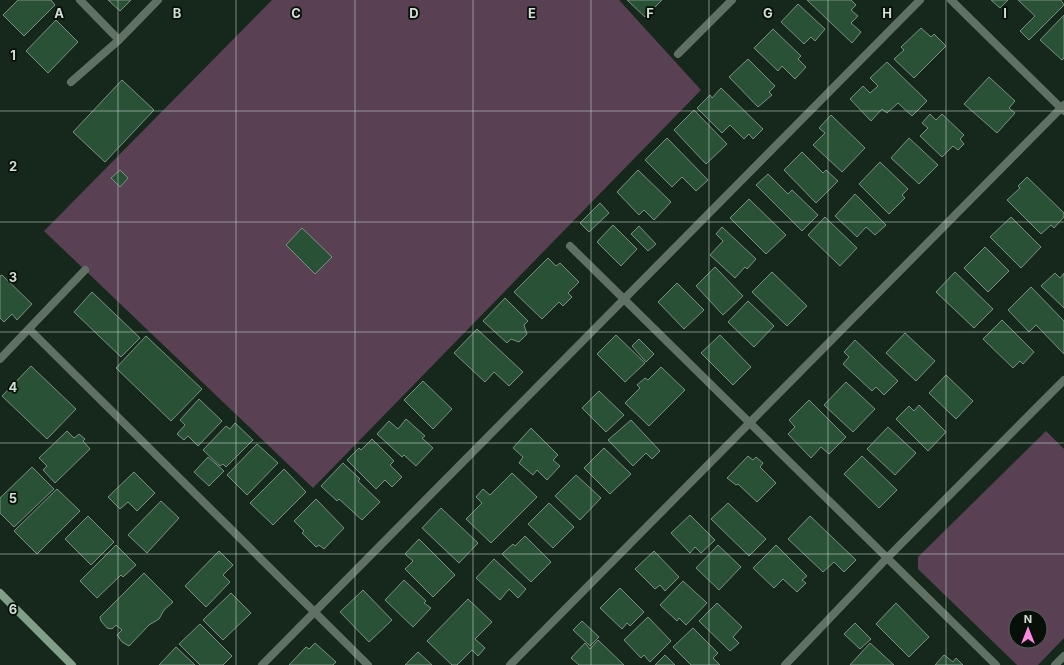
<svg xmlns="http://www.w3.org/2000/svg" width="1064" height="665" font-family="Inter,sans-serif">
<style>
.green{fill:#594052;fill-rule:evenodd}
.building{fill:#285136;stroke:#7b9081}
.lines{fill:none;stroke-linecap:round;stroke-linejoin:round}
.service{stroke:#607164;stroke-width:8}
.minor{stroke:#607164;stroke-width:8}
.secondary{stroke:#819e89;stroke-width:8}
.grid{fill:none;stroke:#d2ded5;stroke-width:1;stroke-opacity:0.55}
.grid-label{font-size:13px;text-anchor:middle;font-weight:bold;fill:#d2ded5;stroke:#070f09;stroke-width:3.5;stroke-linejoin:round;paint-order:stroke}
</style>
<rect width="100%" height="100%" fill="#16281c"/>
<g class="green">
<polygon points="272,0 619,0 701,90 313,488 44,231"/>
<path d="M1046 431 1064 449V638L1038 665H1017L918 569V557ZM1016 617H1040V641H1016Z"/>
</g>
<g class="building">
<polygon points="18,0 51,0 55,5 24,36 3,15"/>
<polygon points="108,0 131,0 120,11"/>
<polygon points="627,0 662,0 645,17"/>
<polygon points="807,0 851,0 856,5 851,10 858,16 851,23 861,32 852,43"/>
<polygon points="991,0 1008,0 1000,8"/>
<polygon points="1018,0 1061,0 1064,5 1029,40 1020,31 1035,16"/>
<polygon points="798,4 825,29 815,41 811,37 804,44 781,22"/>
<polygon points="1064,15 1064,58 1062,60 1040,40"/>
<polygon points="56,20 78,42 48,73 26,51"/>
<polygon points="921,28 931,37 934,34 946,46 914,78 894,59 904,50 901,47"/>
<polygon points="773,29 801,56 798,59 806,67 795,79 782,66 778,71 754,48"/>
<polygon points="748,59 775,86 769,92 772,95 758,107 729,77"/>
<polygon points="887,62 927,101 912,116 898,103 887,113 882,109 871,121 850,99 863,86 870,93 878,86 870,78"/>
<polygon points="989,77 1015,101 1009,108 1015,113 997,133 964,104"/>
<polygon points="122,80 154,110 105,162 73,132"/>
<polygon points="721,88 763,129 753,139 749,134 744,139 730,125 722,133 697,108 710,95 712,98"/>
<polygon points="694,110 727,144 706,164 674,130"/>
<polygon points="930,114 936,120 942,114 964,135 960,139 964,144 958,150 953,146 942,157 920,136 928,128 922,123"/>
<polygon points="831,115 865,148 842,172 813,145 825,133 819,128"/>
<polygon points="667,138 708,180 696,191 682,177 672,187 645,160"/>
<polygon points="909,138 938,165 919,184 891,158"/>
<polygon points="802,152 823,173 826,170 838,181 816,203 784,170"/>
<polygon points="880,162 908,189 902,195 905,198 889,214 859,184"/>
<polygon points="120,170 128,178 120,187 111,178"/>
<polygon points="638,170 671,202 654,220 644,210 639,215 617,192"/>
<polygon points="768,174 788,194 792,190 818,215 802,231 756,185"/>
<polygon points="1027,177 1064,213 1064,217 1054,228 1051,225 1041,234 1007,200 1020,188 1018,186"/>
<polygon points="855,194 886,225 875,235 866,227 857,237 835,216"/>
<polygon points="749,199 786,235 766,254 730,218"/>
<polygon points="600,203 609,213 589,232 580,223"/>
<polygon points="825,217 857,248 840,266 808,235"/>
<polygon points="1011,217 1041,247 1021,268 990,237"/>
<polygon points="613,225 637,249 621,266 597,242"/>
<polygon points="639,226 656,244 648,251 631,234"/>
<polygon points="722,227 756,259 747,269 745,267 735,278 710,255 723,241 716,234"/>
<polygon points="302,228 332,257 315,274 286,245"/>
<polygon points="985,247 1009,271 988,292 964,268"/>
<polygon points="548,258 556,266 560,263 579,282 568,293 572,297 563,306 559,302 542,319 514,292"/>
<polygon points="715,267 743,296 723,315 696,286"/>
<polygon points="772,272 807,306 787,326 752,292"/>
<polygon points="955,272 993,309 974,328 936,292"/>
<polygon points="1055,273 1060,278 1064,273 1064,308 1041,286"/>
<polygon points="2,275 32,304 17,320 12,314 4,322 0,318 0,276"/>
<polygon points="677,283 704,310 684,329 658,302"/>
<polygon points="1031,287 1064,321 1064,354 1036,325 1029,332 1008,310"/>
<polygon points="92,292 140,338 121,357 74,312"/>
<polygon points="505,298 528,321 524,325 527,334 519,342 511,339 507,343 483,321"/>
<polygon points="748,301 774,326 754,347 728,322"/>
<polygon points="1002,320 1034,352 1023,364 1020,361 1013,368 983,339"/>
<polygon points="477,329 523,372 509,386 494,372 485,382 454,353"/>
<polygon points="905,333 935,361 916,381 886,353"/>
<polygon points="616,335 645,363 625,382 597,354"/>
<polygon points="720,335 751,367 733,385 701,353"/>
<polygon points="146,336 202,389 171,421 116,368"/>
<polygon points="639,339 654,354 646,362 632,346"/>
<polygon points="855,340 898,381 884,395 876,387 872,391 843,364 849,357 844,352"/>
<polygon points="31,366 76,409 47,439 2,396"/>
<polygon points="661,367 685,390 649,426 625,403 640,388 637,385 645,378 648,380"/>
<polygon points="946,375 973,401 956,419 929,393"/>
<polygon points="423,381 452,409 433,429 404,400"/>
<polygon points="846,382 875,409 853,432 824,405"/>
<polygon points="599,391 624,415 606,432 582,408"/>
<polygon points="199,399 222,421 198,446 188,436 184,440 177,434 185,425 180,420"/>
<polygon points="809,400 846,437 829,454 821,447 811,458 788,434 795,427 789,420"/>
<polygon points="919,405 946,432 928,451 896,419 909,406 914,411"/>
<polygon points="406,419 425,436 422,438 433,448 416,466 404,455 402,457 377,434 389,421 398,429"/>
<polygon points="631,420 660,451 652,459 646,453 633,466 608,440"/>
<polygon points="235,423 253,440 226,467 223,464 220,466 203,450 226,426 230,429"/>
<polygon points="888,427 916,453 895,475 867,449"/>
<polygon points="531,428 558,455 553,460 560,466 547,480 537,470 533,475 519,463 523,457 513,448"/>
<polygon points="67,431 74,438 79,434 85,439 83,441 90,449 55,483 43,470 47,466 39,458"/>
<polygon points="372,439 394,461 390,465 402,477 392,487 385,480 376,489 347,460 359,448 361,450"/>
<polygon points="257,444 278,463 247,495 227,475"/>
<polygon points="604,448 631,474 610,494 584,468"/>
<polygon points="748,456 753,460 756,457 763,463 760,467 776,483 757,502 738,484 736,485 727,478"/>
<polygon points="862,456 897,490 879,508 844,474"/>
<polygon points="208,457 224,471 209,486 194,472"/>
<polygon points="343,463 360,479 358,481 380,502 362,520 339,499 337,501 321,486"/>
<polygon points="32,467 54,489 14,527 0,513 0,498"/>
<polygon points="284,469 306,492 273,525 250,503"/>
<polygon points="134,472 155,493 137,511 128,502 120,509 108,497"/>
<polygon points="512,473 537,497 491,543 466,519 482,503 476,497 483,489 490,495"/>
<polygon points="576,475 601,498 580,520 555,496"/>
<polygon points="57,489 80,511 37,554 14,531"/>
<polygon points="316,499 344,528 324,549 319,545 316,547 302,533 304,531 294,521"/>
<polygon points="161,501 179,518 147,553 128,535"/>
<polygon points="549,503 574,527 553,548 528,524"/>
<polygon points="728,503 766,539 749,556 711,519"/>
<polygon points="441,508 478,543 459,563 422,528"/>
<polygon points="690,515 715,540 701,553 695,547 690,553 671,533"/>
<polygon points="88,516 114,542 91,565 65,539"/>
<polygon points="810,516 856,560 844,572 834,562 823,572 788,539"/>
<polygon points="525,536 551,562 531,582 502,554 513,544 515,546"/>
<polygon points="419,539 455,575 433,597 405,569 413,561 405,554"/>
<polygon points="116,545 136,565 123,577 121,575 97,598 80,581"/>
<polygon points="718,545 741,567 719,590 696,568"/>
<polygon points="776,545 807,576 802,580 806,583 797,592 783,579 774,588 753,568"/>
<polygon points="219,551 233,565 223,575 230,582 206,607 185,586"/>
<polygon points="654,551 679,577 665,591 660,585 655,589 635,569"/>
<polygon points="494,559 526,589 518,598 509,589 500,600 476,578"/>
<polygon points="144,573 173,602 164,610 159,619 149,625 129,646 122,642 117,635 122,630 116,625 112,629 107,628 101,621 100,617"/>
<polygon points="404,580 426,601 424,603 431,608 413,627 385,600"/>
<polygon points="683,581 707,603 686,625 679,618 677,621 660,605"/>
<polygon points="620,588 644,612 630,626 627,623 622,629 600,608"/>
<polygon points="363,590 392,620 369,642 340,612"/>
<polygon points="231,593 251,613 223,640 203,620"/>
<polygon points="468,599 492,622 475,639 485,648 478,656 472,650 457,665 452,665 427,641"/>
<polygon points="717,603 742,627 733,637 739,643 730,651 699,621"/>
<polygon points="896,603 929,637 909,657 876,624"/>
<polygon points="648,617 671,641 650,662 644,655 641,658 624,640"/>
<polygon points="582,621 599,637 590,646 573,630"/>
<polygon points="855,623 871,639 860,649 844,634"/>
<polygon points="200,624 232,656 223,665 200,665 179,644"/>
<polygon points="693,628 718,653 713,658 720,665 691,665 673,647"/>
<polygon points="598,640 624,665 579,665 571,658 585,643 590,649"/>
<polygon points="315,643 336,662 333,665 289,665 306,647 309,649"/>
<polygon points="870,643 894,665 850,665"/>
<polygon points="176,647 195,665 159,665"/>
<polygon points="418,652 432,665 405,665"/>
<polygon points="665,655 675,665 655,665"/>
<polygon points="944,655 953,662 956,658 963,665 935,665"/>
</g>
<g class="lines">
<polyline class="service" points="678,54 732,0"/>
<g class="minor">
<polyline points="80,0 119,40"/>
<polyline points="951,0 1064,111"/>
<polyline points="71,82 119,40 158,0"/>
<polyline points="570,246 996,665"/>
<polyline points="29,329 368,665"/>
<polyline points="0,359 85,270"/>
<polyline points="262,665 920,0"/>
<polyline points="510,665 1064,105"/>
<polyline points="785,665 887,558 1064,380"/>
<polyline points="1055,665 1064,656"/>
</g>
<polyline class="secondary" points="0,593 72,665"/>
</g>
<path class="grid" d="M118 0V665M236 0V665M355 0V665M473 0V665M591 0V665M709 0V665M828 0V665M946 0V665M0 111H1064M0 222H1064M0 332H1064M0 443H1064M0 554H1064"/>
<g class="grid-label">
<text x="59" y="18">A</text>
<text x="177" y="18">B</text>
<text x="296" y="18">C</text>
<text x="414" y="18">D</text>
<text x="532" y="18">E</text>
<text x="650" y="18">F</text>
<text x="768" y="18">G</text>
<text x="887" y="18">H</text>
<text x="1005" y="18">I</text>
<text x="13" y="60">1</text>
<text x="13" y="171">2</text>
<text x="13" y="282">3</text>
<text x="13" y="392">4</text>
<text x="13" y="503">5</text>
<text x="13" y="614">6</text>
</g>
<g transform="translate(1028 629)"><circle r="19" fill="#070f09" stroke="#58625b"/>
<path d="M0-3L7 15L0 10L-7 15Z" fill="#fe86e0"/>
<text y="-6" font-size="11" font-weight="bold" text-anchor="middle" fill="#d2ded5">N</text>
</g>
</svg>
